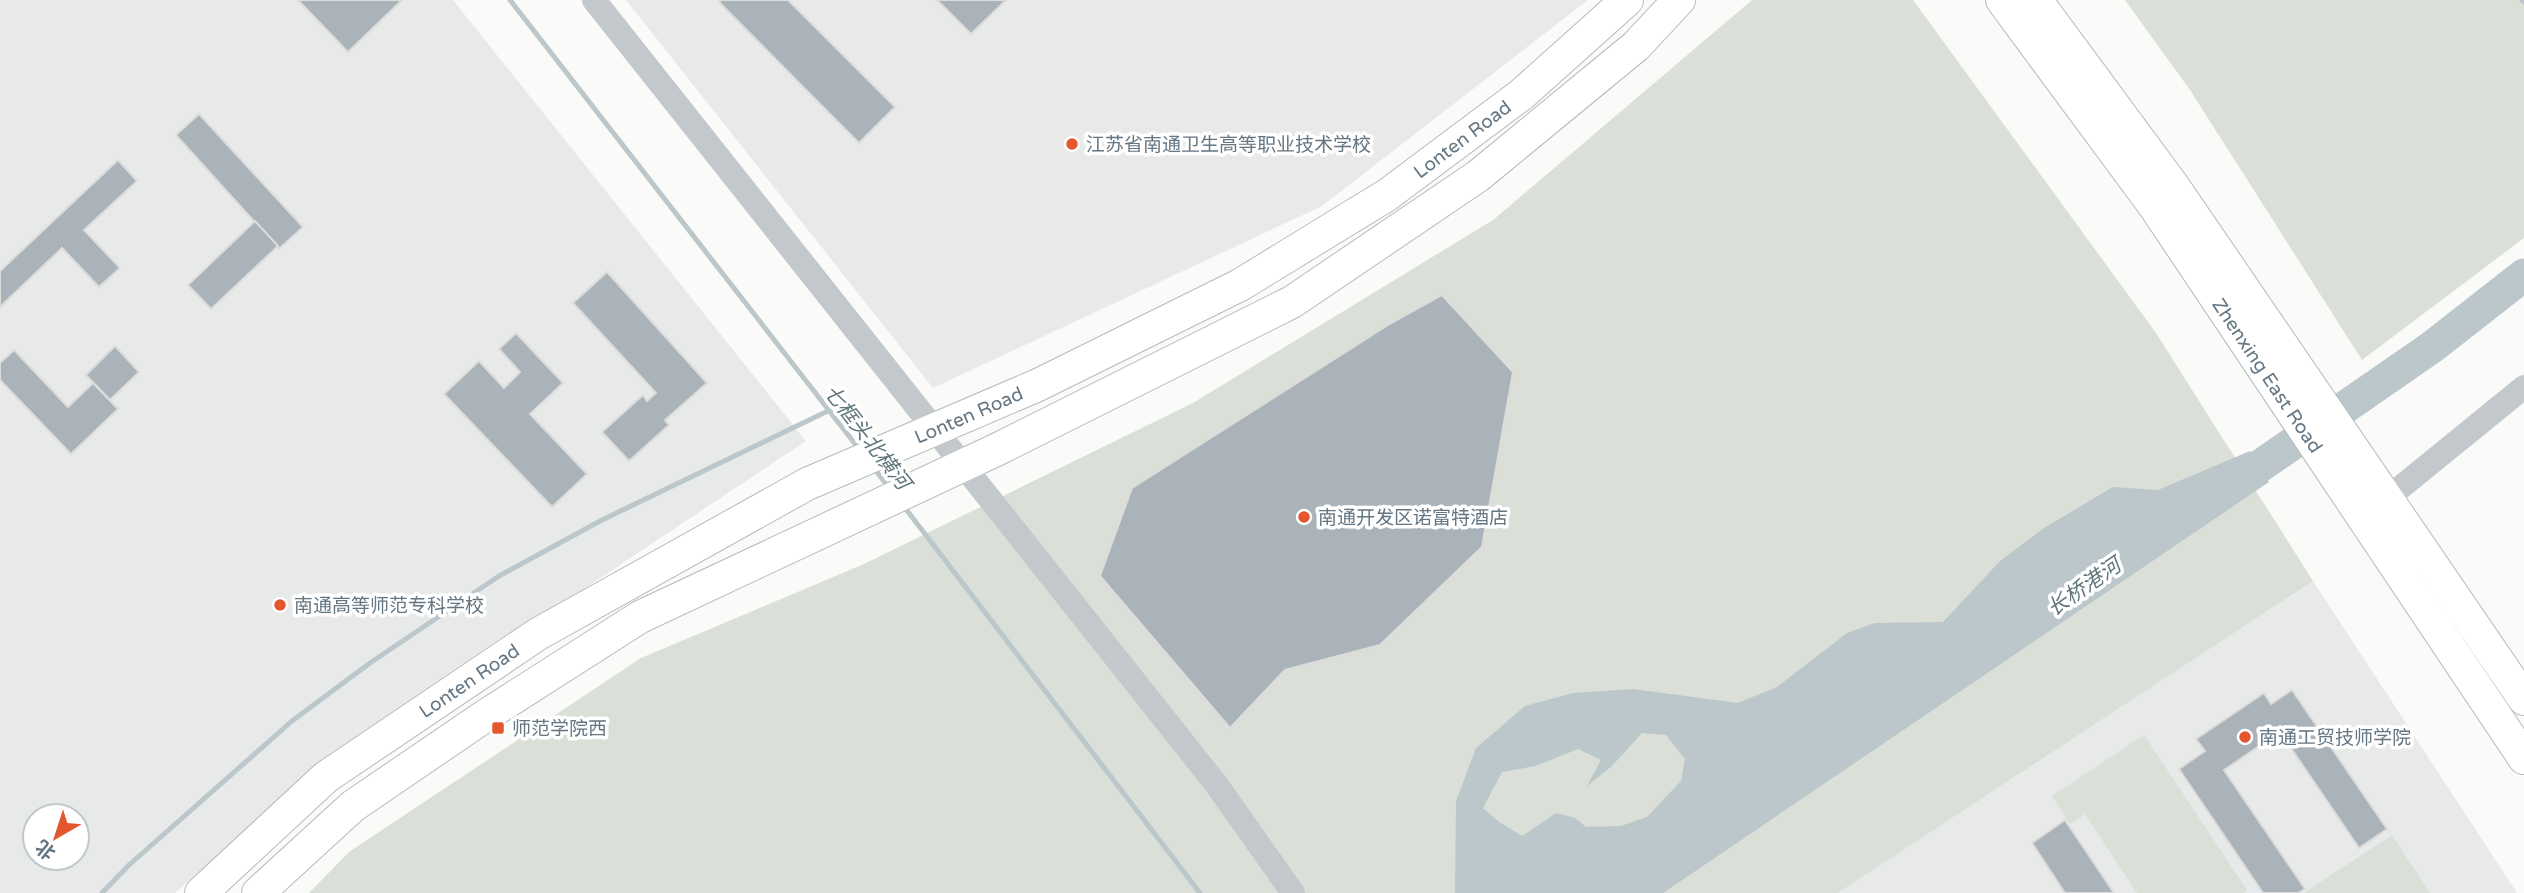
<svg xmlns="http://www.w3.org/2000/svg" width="2524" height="893" font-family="'Varela Round','Noto Sans SC',sans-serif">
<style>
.built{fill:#e8e9e9;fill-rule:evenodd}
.green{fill:#dadfd7}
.water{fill:#bbc7cb;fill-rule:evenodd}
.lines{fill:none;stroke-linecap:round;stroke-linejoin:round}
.stream{stroke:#bbc7cb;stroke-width:5}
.river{stroke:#bbc7cb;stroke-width:33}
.building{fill:#aab3b9;stroke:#dcdcda;stroke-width:2}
.major-casing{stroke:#b5babe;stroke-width:34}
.minor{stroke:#c3c8cc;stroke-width:24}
.major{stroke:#fff;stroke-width:32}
.poi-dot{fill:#e4572e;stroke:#fff;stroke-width:2.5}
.labels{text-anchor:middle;stroke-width:7;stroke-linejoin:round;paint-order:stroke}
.street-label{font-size:19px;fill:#657683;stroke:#fff}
.poi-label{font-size:19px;fill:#657683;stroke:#fff;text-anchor:start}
.water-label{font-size:21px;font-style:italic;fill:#60757c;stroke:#fff}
</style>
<rect width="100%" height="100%" fill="#fafaf8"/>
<g class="built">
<path d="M0 0H453L806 441 315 768 175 893H0ZM35 816H77V858H35Z"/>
<polygon points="626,0 1588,0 1322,206 933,388"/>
<polygon points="2313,581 2517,893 1838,893"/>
</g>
<g class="green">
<polygon points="1752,0 1913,0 2156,333 2313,581 1838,893 309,893 349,852 641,658 864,564 1193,403 1493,220"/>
<polygon points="2125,0 2524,0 2524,238 2362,360 2190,90"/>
<polygon points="2144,735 2247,890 2243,893 2137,893 2085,814 2070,824 2052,796"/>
<polygon points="2392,835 2430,893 2304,893"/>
</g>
<path class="water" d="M2250 451 2269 482 1663 893H1455L1456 801 1476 748 1525 706 1573 693 1633 689 1738 703 1777 687 1847 633 1875 623 1943 622 2000 561 2044 528 2113 487 2158 490ZM1642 733 1666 735 1685 759 1681 781 1647 817 1621 826 1586 827 1575 818 1556 813 1522 836 1499 822 1483 808 1502 772 1535 766 1578 749 1601 760 1587 786 1612 766Z"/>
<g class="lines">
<g class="stream">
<polyline points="510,0 859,449"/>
<polyline points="2522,0 2524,2"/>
<polyline points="874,468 889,488"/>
<polyline points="902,504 1200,893"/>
<polyline points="102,893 129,865 292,721 370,663 499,576 602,520 830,410"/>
</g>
<polyline class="river" points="2224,491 2432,347 2524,275"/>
</g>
<g class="building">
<polygon points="298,0 402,0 348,52"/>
<polygon points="721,0 788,0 895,107 859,143 719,2"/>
<polygon points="937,0 1006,0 971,34"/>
<polygon points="199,114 303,227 279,249 176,135"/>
<polygon points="118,160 137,181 84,230 120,268 99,287 62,248 0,307 0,271"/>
<polygon points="255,221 278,246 211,309 188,285"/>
<polygon points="607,272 707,383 665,420 669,425 629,461 602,432 643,395 647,401 656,393 573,303"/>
<polygon points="1442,295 1513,372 1482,547 1380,645 1285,670 1230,728 1100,576 1132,488 1388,325"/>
<polygon points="516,333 563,383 530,414 587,474 552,507 444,394 479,361 504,388 520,372 499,349"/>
<polygon points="115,346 139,372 110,400 86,375"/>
<polygon points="14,350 68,407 93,383 118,409 71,454 0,380 0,363"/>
<polygon points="2292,690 2387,829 2359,848 2280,732 2224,770 2305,889 2298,893 2263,893 2179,769 2205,751 2196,739 2264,693 2271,704"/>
<polygon points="2065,820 2114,893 2065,893 2032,843"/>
</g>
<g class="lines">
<g class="major-casing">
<g id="major">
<path id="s1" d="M2002 0 2155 207 2524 758"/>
<polyline points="2036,0 2174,187 2524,699"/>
<path id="s2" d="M201 893 326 777 538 634 807 484 1038 385 1240 285 1387 195 1522 94 1627 0"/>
<polyline points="258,893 353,806 485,716 640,617 998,449 1292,302 1478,176 1636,46 1679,0"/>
</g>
</g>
<g class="minor">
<polyline points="594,0 1216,784 1293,893"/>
<polyline points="2374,509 2524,387"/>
</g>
<use href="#major" class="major"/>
</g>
<g class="poi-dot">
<circle cx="1072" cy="144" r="7"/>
<circle cx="1304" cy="517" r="7"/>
<circle cx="280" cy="605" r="7"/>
<rect x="491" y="721" width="14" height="14" rx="3.5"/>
<circle cx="2245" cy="737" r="7"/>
</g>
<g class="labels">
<g class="street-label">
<text dy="7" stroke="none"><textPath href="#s2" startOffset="1477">Lonten Road</textPath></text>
<text dy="7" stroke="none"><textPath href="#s1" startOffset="460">Zhenxing East Road</textPath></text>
<text dy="7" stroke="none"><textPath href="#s2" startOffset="910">Lonten Road</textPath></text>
<text dy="7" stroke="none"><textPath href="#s2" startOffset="343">Lonten Road</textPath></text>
</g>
<g class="poi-label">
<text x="1086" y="151">江苏省南通卫生高等职业技术学校</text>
<text x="1318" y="524">南通开发区诺富特酒店</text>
<text x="294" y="612">南通高等师范专科学校</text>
<text x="512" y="735">师范学院西</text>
<text x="2259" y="744">南通工贸技师学院</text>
</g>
<g class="water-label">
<text transform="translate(867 437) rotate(52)" y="7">七框头北横河</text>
<text transform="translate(2084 587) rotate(-35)" y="7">长桥港河</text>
</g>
</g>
<g transform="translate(56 837) rotate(219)"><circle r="33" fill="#ffffff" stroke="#c1c8cd" stroke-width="2"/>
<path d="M0-5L12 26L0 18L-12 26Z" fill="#e4572e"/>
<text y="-10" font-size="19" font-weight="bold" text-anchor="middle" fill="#657683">北</text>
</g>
</svg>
